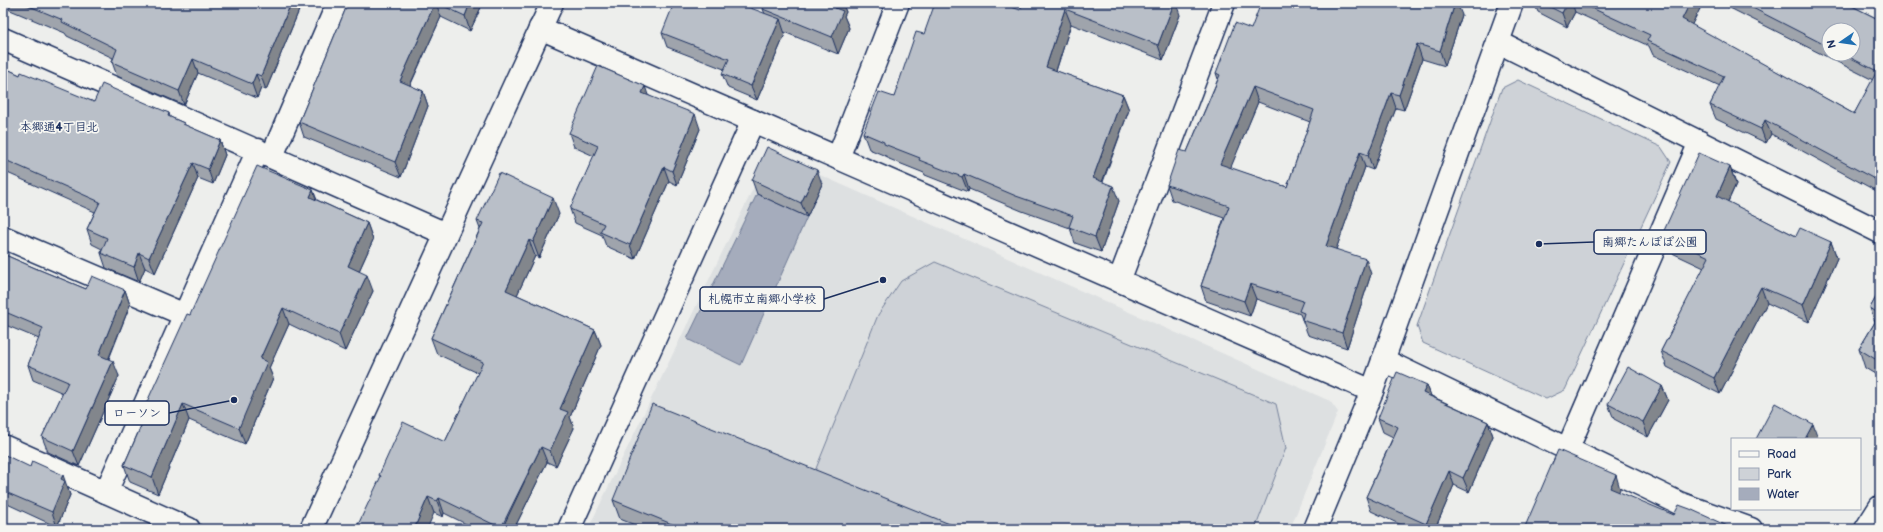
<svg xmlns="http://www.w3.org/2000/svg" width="1883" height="532" font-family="'Balsamiq Sans','Klee One',sans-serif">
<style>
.built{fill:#dde0e1}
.green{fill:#ced2d7;stroke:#74809a}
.water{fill:#a5acbc;stroke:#6e7a96}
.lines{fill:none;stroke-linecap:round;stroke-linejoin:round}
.minor-casing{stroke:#1b2f5e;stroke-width:25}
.minor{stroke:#f6f6f2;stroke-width:22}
.wall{fill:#9fa4ac;stroke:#1b2f5e;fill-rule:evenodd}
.shaded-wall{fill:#82868c;stroke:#1b2f5e}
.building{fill:#b9bfc8;stroke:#1b2f5e;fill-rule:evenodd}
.labels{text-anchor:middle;stroke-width:3.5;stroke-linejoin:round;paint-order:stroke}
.neighbourhood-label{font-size:12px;font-weight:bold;fill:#1b2f5e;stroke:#f6f6f2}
.leader{fill:none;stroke:#1b2f5e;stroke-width:1.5}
.callout-dot{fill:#1b2f5e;stroke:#f6f6f2;stroke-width:1.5}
.callout{fill:#f6f6f2;stroke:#1b2f5e;stroke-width:1.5}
.callout-label{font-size:12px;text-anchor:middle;font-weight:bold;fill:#1b2f5e}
</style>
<rect width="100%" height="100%" fill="#edeeec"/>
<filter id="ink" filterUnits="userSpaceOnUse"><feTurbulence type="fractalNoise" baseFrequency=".025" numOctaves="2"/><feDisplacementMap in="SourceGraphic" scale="8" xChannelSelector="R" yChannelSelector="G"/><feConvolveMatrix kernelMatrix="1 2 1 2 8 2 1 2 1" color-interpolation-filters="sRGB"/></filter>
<g filter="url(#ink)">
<polygon class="built" points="777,156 1330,401 1338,412 1290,529 588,529 767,160"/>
<g class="green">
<polygon points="1518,80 1661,147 1671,162 1565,390 1546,399 1423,343 1417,326 1502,88"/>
<polygon points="935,262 1276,404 1286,448 1255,529 945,529 813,476 878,315 901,281"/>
</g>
<polygon class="water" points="757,194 807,217 741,365 687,339"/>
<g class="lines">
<g class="minor-casing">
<g id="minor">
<polyline points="540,28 1372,391"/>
<polyline points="3,39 446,234"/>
<polyline points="1498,42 1880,232"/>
<polyline points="272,156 338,3"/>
<polyline points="838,158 898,3"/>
<polyline points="3,237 185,315"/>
<polyline points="1119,281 1224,3"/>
<polyline points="1383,360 1679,503 1751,529"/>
<polyline points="3,446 189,529"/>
<polyline points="1568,448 1700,142"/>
<polyline points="106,492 258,150"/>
<polyline points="311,529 552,3"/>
<polyline points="569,529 753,121"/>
<polyline points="1315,529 1372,391 1512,3"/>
<polyline points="1866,529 1880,507"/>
</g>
</g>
<use href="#minor" class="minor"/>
</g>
<g class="wall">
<polygon points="3,3 302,3 266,90 261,88 257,98 198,73 184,105 117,76 112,62 113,58 67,36 65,33 3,7"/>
<polygon points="348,3 483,3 470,31 441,17 410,86 423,91 428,106 401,177 304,137 299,122"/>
<polygon points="1023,3 1180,15 1163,60 1071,24 1056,71 1123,95 1129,110 1103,182 1119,201 1101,252 1075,243 1070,228 1022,211 969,189 968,192 925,175 924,173 889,159 888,157 869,149 863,133 894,97 924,34 1020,10"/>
<path d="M1534 3H1703L1691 25 1854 114 1873 80 1720 3H1846L1880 20V193L1771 134 1766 143 1716 119 1710 105 1720 86 1653 55 1649 46 1575 12 1567 27 1538 12ZM1829 30 1853 54H1829Z"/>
<polygon points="844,7 846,12 844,16 849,28 838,54 784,32 785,34 757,100 728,88 722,74 724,69 667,47 662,33 765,14 763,9"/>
<path d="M1462 15 1445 66 1422 59 1404 110 1396 108 1373 170 1365 167 1336 249 1371 274 1347 348 1308 335 1300 314 1256 299 1250 316 1206 301 1201 286 1224 218 1172 200 1167 185 1187 152 1218 79 1216 73 1251 29ZM1258 102 1310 122 1287 187 1230 168Z"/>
<polygon points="3,67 20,75 94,102 169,113 170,117 184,123 185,125 220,140 225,155 213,184 198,178 155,273 145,268 139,282 106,268 101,253 102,249 92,244 87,229 95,212 3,171"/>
<polygon points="648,95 700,129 677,185 669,181 635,259 606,246 602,235 575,223 570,209 594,156 574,147 569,133"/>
<polygon points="1730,167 1736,184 1728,202 1796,236 1831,242 1837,258 1809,322 1767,303 1720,394 1667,367 1661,351 1704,268 1668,251 1662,235"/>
<polygon points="752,180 822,184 807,217 757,194"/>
<polygon points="313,190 317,200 367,223 373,240 359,271 373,291 345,351 289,324 269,368 273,378 245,444 189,420 158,494 130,482 124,465 143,421 141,415 190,315"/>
<polygon points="559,214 539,258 535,256 517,295 595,330 601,345 570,417 574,428 556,466 547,462 514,529 476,529 444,513 443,517 434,513 380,477 379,475 445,442 478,373 437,354 431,338 480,229 477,221"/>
<polygon points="3,254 35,268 86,289 125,290 130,305 109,359 119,376 79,466 48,452 42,437 63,393 33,380 28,365 39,339 3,324"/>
<polygon points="1880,290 1880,377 1865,368 1859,349 1875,322 1870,308"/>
<polygon points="1427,385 1431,396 1488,422 1493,436 1469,492 1454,485 1435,529 1410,529 1371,511 1366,497 1393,437 1383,432 1378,418"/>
<polygon points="1662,386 1668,400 1648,437 1614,419 1608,404"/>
<polygon points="3,454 68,489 70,495 57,527 3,502"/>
<polygon points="613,500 962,529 645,529 620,519"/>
</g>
<g class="shaded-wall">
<polygon points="291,3 302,3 266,90 261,76"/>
<polygon points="435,3 436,3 441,17 405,96 400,81"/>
<polygon points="470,3 483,3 470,31 465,16"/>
<polygon points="837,3 845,3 844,7 846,12 844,16 849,28 838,54 832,37 835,8"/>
<polygon points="1174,3 1176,3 1180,15 1163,60 1158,45"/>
<polygon points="1455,3 1457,3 1462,15 1445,66 1440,51"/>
<polygon points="1567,3 1572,3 1575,12 1567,27 1562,13"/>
<polygon points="1690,3 1703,3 1687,34 1682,19"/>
<polygon points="1065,9 1071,24 1052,83 1046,67"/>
<polygon points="780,19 785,34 757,100 751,86"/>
<polygon points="1417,44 1422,59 1404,110 1399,95"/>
<polygon points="193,59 198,73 184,105 179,91"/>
<polygon points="256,74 261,88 257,98 252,84"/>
<polygon points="645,86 650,101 642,93"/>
<polygon points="1253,87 1258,102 1226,179 1220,164"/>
<polygon points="423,91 428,106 401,177 395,162"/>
<polygon points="1391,93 1396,108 1373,170 1368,155"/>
<polygon points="1123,95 1129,110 1098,193 1093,178"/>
<polygon points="695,114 700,129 677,185 672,171"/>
<polygon points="1765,120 1771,134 1766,143 1761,129"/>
<polygon points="220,140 225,155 213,184 208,169"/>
<polygon points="1360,152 1365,167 1332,261 1326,246"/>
<polygon points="193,163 198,178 155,273 149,258"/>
<polygon points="664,167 669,181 635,259 630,245"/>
<polygon points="1730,167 1736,184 1723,212 1717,196"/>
<polygon points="817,170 822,184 807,217 801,203"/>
<polygon points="964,174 969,189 968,192 962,177"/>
<polygon points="1113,186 1119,201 1101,252 1095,237"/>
<polygon points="313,190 319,207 310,197"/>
<polygon points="553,198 559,214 539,258 533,242"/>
<polygon points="367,223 373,240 354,282 348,266"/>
<polygon points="529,240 535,256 512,306 506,290"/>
<polygon points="1831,242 1837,258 1809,322 1803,305"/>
<polygon points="139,253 145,268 139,282 134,267"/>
<polygon points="1366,259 1371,274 1347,348 1342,333"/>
<polygon points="367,275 373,291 345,351 339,334"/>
<polygon points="1250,284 1256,299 1250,316 1244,301"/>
<polygon points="1761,287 1767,303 1720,394 1714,378"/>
<polygon points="125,290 130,305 104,370 99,355"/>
<polygon points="283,308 289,324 269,368 273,378 245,444 239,428 260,359"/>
<polygon points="595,330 601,345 570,417 574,428 556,466 550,451 560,409"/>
<polygon points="113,361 119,376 79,466 73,451"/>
<polygon points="1427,385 1432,399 1423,393"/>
<polygon points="1662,386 1668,400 1648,437 1643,422"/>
<polygon points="183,404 189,420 158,494 152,477"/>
<polygon points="1488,422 1493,436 1469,492 1463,478"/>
<polygon points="1813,424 1818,438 1817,439 1805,439"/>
<polygon points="541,447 547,462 514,529 502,529"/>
<polygon points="1449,471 1454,485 1435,529 1427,529 1426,524"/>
<polygon points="63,475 70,495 57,527 52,512 61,479"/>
<polygon points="1616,475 1620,489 1615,501 1610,488"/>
<polygon points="428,497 434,513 427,529 414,529"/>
<polygon points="439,498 444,513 443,517 437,501"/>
</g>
<g class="building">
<polygon points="22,3 291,3 261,76 256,74 252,84 193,59 179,91 112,62 117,49 62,22 63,20"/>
<polygon points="348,3 435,3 400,81 423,91 395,162 299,122"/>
<polygon points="437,3 470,3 465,16"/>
<polygon points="674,3 737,3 780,19 751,86 722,74 729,59 662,33"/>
<polygon points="765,3 837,3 835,8 843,11 832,37 763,9"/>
<polygon points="935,3 1001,3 1020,10 1023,3 1174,3 1158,45 1065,9 1046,67 1123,95 1093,178 1113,186 1095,237 1069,227 1073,216 1016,196 964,174 962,177 919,160 920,158 884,144 884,142 863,133 879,92 894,97 916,32 924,34"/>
<path d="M1261 3H1455L1440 51 1417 44 1399 95 1391 93 1368 155 1360 152 1326 246 1366 259 1342 333 1302 320 1304 313 1299 311 1303 301 1250 284 1244 301 1201 286 1229 206 1167 185 1179 150 1187 152 1220 75 1216 73 1235 23 1251 29ZM1253 87 1314 110 1287 187 1220 164Z"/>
<polygon points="1542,3 1567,3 1562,13"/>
<polygon points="1581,3 1690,3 1682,19 1854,114 1877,71 1843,54 1853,54 1853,30 1829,30 1829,47 1743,3 1846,3 1880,20 1880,182 1765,120 1761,129 1710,105 1724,76 1647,41 1650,35"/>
<polygon points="598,66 645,86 642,93 695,114 672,171 664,167 630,245 600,232 604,224 570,209 598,146 569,133"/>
<polygon points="3,67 20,75 21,72 94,102 102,84 169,113 168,116 184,123 183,124 220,140 208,169 193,163 149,258 139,253 134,267 101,253 107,238 87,229 100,202 3,159"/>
<polygon points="767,147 817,170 801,203 752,180"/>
<polygon points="1699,153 1730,167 1717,196 1796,236 1800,228 1831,242 1803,305 1761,287 1714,378 1661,351 1709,257 1662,235"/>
<polygon points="257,166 313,190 310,197 367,223 348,266 367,275 339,334 283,308 260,359 267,362 239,428 183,404 152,477 124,465 145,417 141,415 187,314 190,315"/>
<polygon points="499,173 553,198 533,242 529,240 506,290 595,330 560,409 568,412 550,451 541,447 501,528 439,498 437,501 428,497 414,529 356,529 381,476 379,475 403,422 445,442 483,362 431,338 483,223 477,221"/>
<polygon points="3,254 35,268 86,289 92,276 125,290 99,355 113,361 73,451 42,437 68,382 28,365 43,328 3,311"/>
<polygon points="1880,290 1880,362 1859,349 1880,314 1870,308"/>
<polygon points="1628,367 1662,386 1643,422 1608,404"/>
<polygon points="1397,372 1427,385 1423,393 1488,422 1463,478 1449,471 1426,524 1366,497 1398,427 1378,418"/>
<polygon points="1775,403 1813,424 1805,439 1756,439"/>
<polygon points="652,404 962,529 684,529 613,500"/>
<polygon points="1558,450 1616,475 1610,488 1674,515 1679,505 1690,509 1734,529 1524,529"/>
<polygon points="3,454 30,467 32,461 63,475 61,479 65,481 52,512 3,491"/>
</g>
</g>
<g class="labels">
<g class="neighbourhood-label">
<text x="59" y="131">本郷通4丁目北</text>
</g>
</g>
<path class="leader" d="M1539 244L1594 242M883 280L824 299M234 400L169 413"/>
<g class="callout-dot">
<circle cx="1539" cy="244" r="4"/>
<circle cx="883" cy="280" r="4"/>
<circle cx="234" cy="400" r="4"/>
</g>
<g class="callout">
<rect x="1594" y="230" width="112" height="24" rx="4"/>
<rect x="700" y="287" width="124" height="24" rx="4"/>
<rect x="105" y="401" width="64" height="24" rx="4"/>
</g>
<g class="callout-label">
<text x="1650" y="246">南郷たんぽぽ公園</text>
<text x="762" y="303">札幌市立南郷小学校</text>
<text x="137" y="417">ローソン</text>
</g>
<rect width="1883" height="532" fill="none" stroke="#f6f6f2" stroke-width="16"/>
<rect x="8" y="8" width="1867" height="516" fill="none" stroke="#1b2f5e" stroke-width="1.5" filter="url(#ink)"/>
<rect x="1731" y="438" width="130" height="72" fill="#f6f6f2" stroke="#9ea6b7"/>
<rect x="1739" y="451" width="20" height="6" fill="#f6f6f2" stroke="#9ea6b7"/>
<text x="1767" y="458" font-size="12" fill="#1b2f5e">Road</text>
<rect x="1739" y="468" width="20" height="12" fill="#ced2d7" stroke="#9ea6b7"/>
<text x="1767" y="478" font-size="12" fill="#1b2f5e">Park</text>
<rect x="1739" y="488" width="20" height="12" fill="#a5acbc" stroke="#9ea6b7"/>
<text x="1767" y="498" font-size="12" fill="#1b2f5e">Water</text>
<g transform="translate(1841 42) rotate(257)"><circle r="19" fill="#f6f6f2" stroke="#9ea6b7"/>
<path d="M0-3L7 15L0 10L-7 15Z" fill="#1f6fb2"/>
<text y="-6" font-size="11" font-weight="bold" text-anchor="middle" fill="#1b2f5e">N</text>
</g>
</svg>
